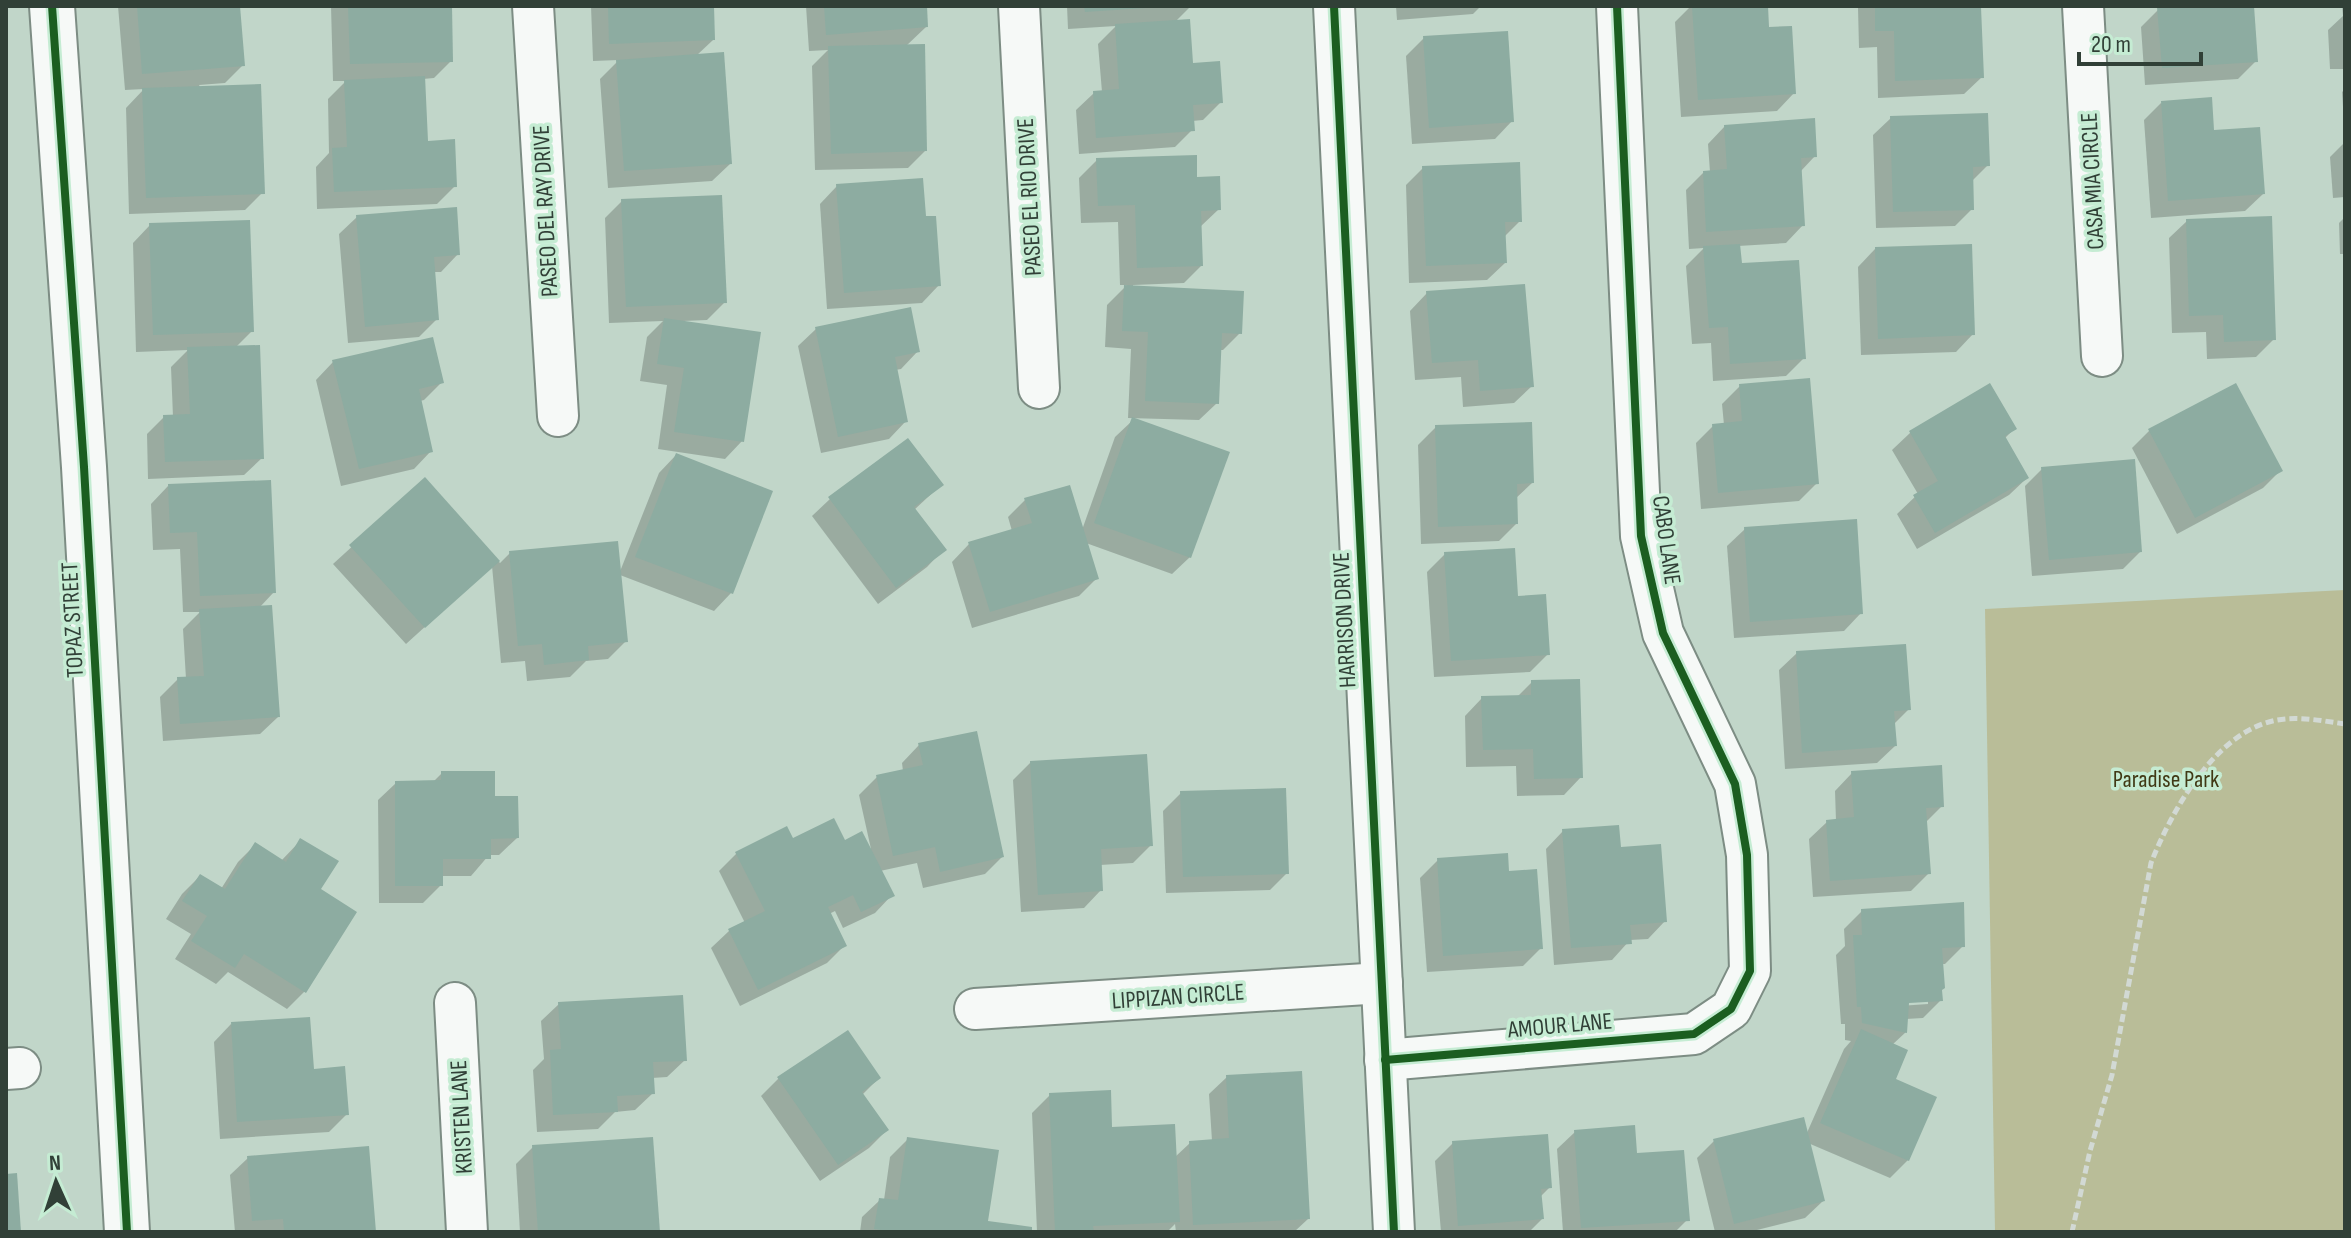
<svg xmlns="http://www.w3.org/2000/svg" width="2351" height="1238" font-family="'Sofia Sans Condensed',sans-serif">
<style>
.green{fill:#b9bd98}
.shadow{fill:#0003;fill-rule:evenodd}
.building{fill:#8daca1}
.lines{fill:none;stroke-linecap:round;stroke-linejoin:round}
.minor-casing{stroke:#7d8d84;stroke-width:44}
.tertiary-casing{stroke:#7d8d84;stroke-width:48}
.path{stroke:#d2d9d4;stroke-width:5;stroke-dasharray:8 4;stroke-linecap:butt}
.minor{stroke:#f6f9f7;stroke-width:40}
.tertiary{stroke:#f6f9f7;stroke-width:44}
.cycleway-casing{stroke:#c5ecd3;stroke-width:13}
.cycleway{stroke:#1b5e20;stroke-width:8}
.labels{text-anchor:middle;stroke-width:7;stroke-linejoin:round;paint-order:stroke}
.street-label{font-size:24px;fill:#314037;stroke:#c5ecd3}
.park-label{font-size:24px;fill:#403915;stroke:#c5ecd3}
</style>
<rect width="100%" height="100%" fill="#c1d6c9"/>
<polygon class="green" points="2345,590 2345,1232 1995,1232 1985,609"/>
<g class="shadow">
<polygon points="118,6 238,6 243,65 225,83 199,85 262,193 245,210 129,214 126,108 144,89 125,90"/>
<polygon points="331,6 450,6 451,61 434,78 423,79 426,143 455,186 437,204 317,209 316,167 329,153 328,99 346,81 333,81"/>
<polygon points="591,6 712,6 713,40 696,56 730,164 712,181 608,188 600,79 619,60 593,61"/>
<polygon points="806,6 925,6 926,27 906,46 925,151 908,168 815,170 812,66 828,50 809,51"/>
<polygon points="1067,6 1191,6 1175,22 1191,65 1221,102 1203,120 1192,121 1192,130 1175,147 1079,154 1076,110 1094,93 1102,92 1098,44 1116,26 1068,29"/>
<polygon points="1396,6 1481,6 1473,14 1397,20"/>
<polygon points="1691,6 1766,6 1767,29 1794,93 1777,111 1681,117 1675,22"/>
<polygon points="1860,6 1968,6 1982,77 1964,94 1878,98 1877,47 1859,48 1858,8"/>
<polygon points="2158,6 2252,6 2256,61 2238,79 2145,85 2141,27 2158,10"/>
<polygon points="2342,6 2345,6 2345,69 2330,69 2328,30 2343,16"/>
<polygon points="1424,38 1512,121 1495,139 1412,144 1406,56"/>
<polygon points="2345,89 2345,136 2342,92"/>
<polygon points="2161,103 2212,132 2263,194 2245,211 2151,218 2144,120"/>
<polygon points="1891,118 1988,165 1971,182 1972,209 1955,226 1876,228 1873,135"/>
<polygon points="1725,126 1815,156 1800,172 1803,225 1786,243 1738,246 1740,265 1804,358 1786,376 1713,381 1711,343 1692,344 1686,266 1704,248 1689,249 1686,190 1703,173 1710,172 1708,144"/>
<polygon points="2345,142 2345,197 2333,198 2330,157"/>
<polygon points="1097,160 1196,179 1219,209 1200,227 1201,266 1184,283 1133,285 1133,288 1240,333 1223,350 1219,350 1217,403 1199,420 1128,418 1131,349 1105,347 1107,305 1127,285 1120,285 1118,222 1081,223 1079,178"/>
<polygon points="1423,168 1520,221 1504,237 1505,263 1487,280 1409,283 1406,185"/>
<polygon points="837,186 924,218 939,285 922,303 827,309 820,204"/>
<polygon points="622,201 725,302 707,320 683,321 683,323 742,441 725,459 658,449 667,385 640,381 647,337 663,321 609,323 605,218"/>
<polygon points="357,217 458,254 441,272 433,272 437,319 419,337 348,343 339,234"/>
<polygon points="2345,217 2345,254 2340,254 2339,223"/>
<polygon points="2187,221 2274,339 2256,357 2207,359 2206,332 2172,333 2169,238"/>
<polygon points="150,225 252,331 235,348 262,458 244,475 148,479 147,434 164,417 173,417 171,367 188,350 136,352 133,243"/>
<polygon points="1875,249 1973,334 1956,352 1861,355 1858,267"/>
<polygon points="1427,293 1532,386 1514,403 1463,407 1461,377 1415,380 1410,311"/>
<polygon points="816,329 918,351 901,369 895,370 906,421 889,439 821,453 798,346"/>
<polygon points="333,362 442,382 424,400 420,401 431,451 414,469 341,486 316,380"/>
<polygon points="1740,386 1817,483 1799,501 1701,509 1696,443 1713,426 1724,425 1722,404"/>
<polygon points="1989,386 2014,429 2004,439 2027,478 2009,495 1917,549 1897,514 1918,494 1892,450 1910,433"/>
<polygon points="1133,420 1190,557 1172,574 1086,543 1096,579 1079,596 972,628 952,562 969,544 1012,531 1008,517 1025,500 1082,530 1115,437"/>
<polygon points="1436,427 1532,483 1515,499 1516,524 1499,541 1421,544 1418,445"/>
<polygon points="2150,430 2280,471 2263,488 2177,534 2132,448"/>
<polygon points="676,455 731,593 714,611 620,575 626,641 608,659 586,661 570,677 527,681 525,661 501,663 492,566 406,644 333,564 425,480 500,563 510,553 619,574 659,473"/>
<polygon points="2042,469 2140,552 2123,569 2032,576 2025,486"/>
<polygon points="941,485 914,510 944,549 927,567 878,604 812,516 830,499"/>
<polygon points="168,486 274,592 259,608 278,717 260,734 163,741 160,697 178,679 186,679 183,629 200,612 183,612 180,549 153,550 151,504"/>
<polygon points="1745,529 1861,613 1844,631 1734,638 1727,546"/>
<polygon points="1445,554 1516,598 1548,654 1530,672 1434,677 1427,572"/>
<polygon points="1797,653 1909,709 1893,725 1895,746 1877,763 1785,769 1779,670"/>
<polygon points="1532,682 1581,777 1564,795 1517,796 1516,766 1466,767 1465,716 1482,698 1517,697"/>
<polygon points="919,745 1002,857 985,874 923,888 917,863 880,871 892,895 875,913 843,928 835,911 829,914 844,946 827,963 740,1006 711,948 729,931 745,923 719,871 736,854 792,841 844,842 871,849 859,795 877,777 903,771 902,763"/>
<polygon points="1031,762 1151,845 1133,863 1100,865 1101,890 1084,908 1021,912 1013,780"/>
<polygon points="442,773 493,798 517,838 499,855 489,855 471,876 441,876 441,885 423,903 379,903 378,800 396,783 432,783"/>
<polygon points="1852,773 1942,806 1925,823 1929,873 1911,891 1813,897 1809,839 1827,822 1836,821 1835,791"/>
<polygon points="1181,793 1287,873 1270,890 1166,893 1163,811"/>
<polygon points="1563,831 1619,849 1665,921 1648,939 1630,940 1612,960 1554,965 1546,849"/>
<polygon points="301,840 319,890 305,991 287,1009 228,972 216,984 175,959 191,934 166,919 182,894 200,876 221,889 238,862 255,845 281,861"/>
<polygon points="1438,860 1507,873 1541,948 1523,966 1427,972 1420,878"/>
<path d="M1862 911 1963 946 1945 964H1941V1000L1923 1018 1906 1019V1032L1892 1045 1893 1080 1908 1160 1890 1178 1808 1143 1823 1201 1805 1218 1749 1232H1715L1697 1158 1714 1141 1806 1135 1844 1049 1851 1041 1845 1040V1024H1841L1836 955 1845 946 1844 929ZM1928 1000V1004L1899 1006V1002Z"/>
<polygon points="559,1004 685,1060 667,1077 652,1078 653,1093 635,1110 615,1112 598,1129 537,1132 533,1070 544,1059 541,1021"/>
<polygon points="231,1024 347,1114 329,1132 220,1139 214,1042"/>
<polygon points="1227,1077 1308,1219 1294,1232 1176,1232 1175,1224 1167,1232 1037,1232 1032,1113 1050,1095 1110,1129 1175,1157 1190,1143 1212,1141 1209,1094"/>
<polygon points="779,1078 879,1078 862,1095 887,1130 869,1148 820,1181 761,1096"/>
<polygon points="1575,1132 1635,1155 1687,1220 1675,1232 1563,1232 1557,1149"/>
<polygon points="908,1139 986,1223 1030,1232 860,1232 862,1217 880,1200 884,1200 890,1157"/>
<polygon points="1453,1143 1550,1187 1540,1197 1542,1219 1529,1232 1441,1232 1435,1161"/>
<polygon points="533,1147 658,1232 520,1232 516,1164"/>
<polygon points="248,1158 374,1232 235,1232 230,1175"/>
</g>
<g class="building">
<polygon points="137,6 240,6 245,66 142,74"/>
<polygon points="348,6 452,6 453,62 350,64"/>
<polygon points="608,6 714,6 715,40 609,44"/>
<polygon points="824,6 927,6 928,27 826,35"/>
<polygon points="1084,6 1145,6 1145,8 1085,12"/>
<polygon points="1692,6 1768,6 1769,27 1792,26 1796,94 1698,100"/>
<polygon points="1875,6 1981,7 1984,78 1895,81 1894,31 1875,31"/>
<polygon points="2175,6 2254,6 2258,62 2162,68 2157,7"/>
<polygon points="1190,19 1193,63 1220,61 1223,103 1193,105 1195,131 1096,138 1093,91 1119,89 1115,24"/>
<polygon points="1508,31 1514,122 1429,128 1423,36"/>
<polygon points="925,44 927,151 831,154 828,46"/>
<polygon points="724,52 732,164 624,171 616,60"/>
<polygon points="425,76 428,141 455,139 457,187 334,192 332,148 347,147 344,80"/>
<polygon points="261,84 265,194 146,198 142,88"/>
<polygon points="2212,97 2214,130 2260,127 2265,194 2168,201 2161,101"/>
<polygon points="1988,113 1990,166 1973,167 1974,210 1893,212 1890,116"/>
<polygon points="1815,118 1817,157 1801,158 1805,226 1706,232 1703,171 1727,169 1724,125"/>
<polygon points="1197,155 1197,177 1220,176 1221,210 1201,211 1203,266 1137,268 1135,205 1098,206 1096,158"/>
<polygon points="1520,162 1522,222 1505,222 1507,263 1426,266 1422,166"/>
<polygon points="923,178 926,216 936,216 941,286 844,293 836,184"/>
<polygon points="722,195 727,303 626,307 621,199"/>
<polygon points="457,207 460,255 434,257 439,320 365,327 356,215"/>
<polygon points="2272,216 2276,340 2224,342 2223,315 2189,316 2186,219"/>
<polygon points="250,220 254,332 153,335 149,223"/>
<polygon points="1740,244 1742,263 1799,260 1806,359 1730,364 1728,327 1709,328 1703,246"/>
<polygon points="1972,244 1975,335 1878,339 1875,247"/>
<polygon points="1525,284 1534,387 1480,391 1478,360 1432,363 1426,291"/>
<polygon points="1124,285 1244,291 1242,334 1222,333 1219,404 1145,401 1148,332 1122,331"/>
<polygon points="911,307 920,352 895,357 908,422 838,437 815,327"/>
<polygon points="664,318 761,332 744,442 674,432 684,368 657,364"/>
<polygon points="433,337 444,383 419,389 433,452 359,469 332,360"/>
<polygon points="260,345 264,459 165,462 163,415 190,414 187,347"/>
<polygon points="1810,378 1819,484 1718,493 1712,424 1742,421 1739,384"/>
<polygon points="1990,383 2017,429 2005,436 2029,478 1935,533 1913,495 1938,481 1909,431"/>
<polygon points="2236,383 2283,471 2195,518 2148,429"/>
<polygon points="1132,417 1230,452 1191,558 1094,523"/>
<polygon points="1532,422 1534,483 1517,484 1518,524 1438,527 1435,425"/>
<polygon points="908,438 944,485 914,507 947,550 896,588 828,497"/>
<polygon points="676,453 773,491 733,594 635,557"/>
<polygon points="2135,459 2142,552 2049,560 2041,467"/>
<polygon points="425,477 500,561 425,628 349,545"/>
<polygon points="271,480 276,593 200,596 197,532 170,533 168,484"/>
<polygon points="1070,485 1099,579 990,612 968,542 1032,523 1024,498"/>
<polygon points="1857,519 1863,614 1750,622 1744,527"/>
<polygon points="618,541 628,642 588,646 589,660 544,665 542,644 518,646 509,551"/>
<polygon points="1515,548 1518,596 1546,594 1550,655 1451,661 1444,552"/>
<polygon points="272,605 280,717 180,724 177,677 204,676 199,609"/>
<polygon points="1906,644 1911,710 1894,711 1897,746 1802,753 1796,651"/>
<polygon points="1580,679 1583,778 1534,779 1533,749 1483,750 1481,696 1531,695 1531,680"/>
<polygon points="977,731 1004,857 940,872 935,847 893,856 876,775 923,765 918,743"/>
<polygon points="1147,754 1153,846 1101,849 1103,891 1038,895 1030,761"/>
<polygon points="1942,765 1944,807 1926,808 1931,874 1830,881 1826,820 1854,817 1851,771"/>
<polygon points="441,771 495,771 495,796 518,796 519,838 491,839 491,859 443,859 443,886 395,886 395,781 441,780"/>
<polygon points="1286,788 1289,874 1183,877 1180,791"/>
<polygon points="834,818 845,840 862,831 895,896 861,912 853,895 828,907 847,946 758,990 728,929 765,911 735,852 787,826 793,838"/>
<polygon points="1619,825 1621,847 1661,844 1667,922 1630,925 1632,944 1571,948 1562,829"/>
<polygon points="300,838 339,861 321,889 357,912 306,993 244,954 235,968 191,941 207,916 182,901 200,874 225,889 255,842 286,862"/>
<polygon points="1508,853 1509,871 1537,869 1543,949 1443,956 1437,858"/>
<polygon points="1964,902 1965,947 1942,948 1945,988 1942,990 1943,1001 1909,1003 1907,1033 1862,1023 1861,1007 1857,1007 1853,935 1862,935 1861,909"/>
<polygon points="683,995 687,1061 653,1062 655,1094 617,1096 618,1112 553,1115 550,1050 561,1049 558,1002"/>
<polygon points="310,1017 314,1069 345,1066 349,1115 237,1122 231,1022"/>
<polygon points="1861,1029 1908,1050 1896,1079 1937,1097 1909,1161 1820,1123"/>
<polygon points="848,1030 881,1078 862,1092 889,1130 838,1165 777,1077"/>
<polygon points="1302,1071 1310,1219 1193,1225 1189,1141 1229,1138 1226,1075"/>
<polygon points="1111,1090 1112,1127 1175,1124 1180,1222 1093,1226 1094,1232 1055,1232 1049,1093"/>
<polygon points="1804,1117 1825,1201 1734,1224 1713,1139"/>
<polygon points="1635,1125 1637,1153 1684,1150 1690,1221 1581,1228 1574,1130"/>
<polygon points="1548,1134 1552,1188 1541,1189 1544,1219 1458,1226 1452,1141"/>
<polygon points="653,1137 660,1232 538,1232 532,1145"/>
<polygon points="907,1137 999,1150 988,1221 1032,1227 1032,1232 894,1232 874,1229 879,1198 898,1200"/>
<polygon points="369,1146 376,1232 284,1232 283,1219 252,1221 247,1156"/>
<polygon points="17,1173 21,1232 6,1232 6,1174"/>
</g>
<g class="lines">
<g class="minor-casing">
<g id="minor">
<polyline points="533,6 558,416"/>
<polyline points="1019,6 1039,388"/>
<polyline points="1334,6 1394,1232"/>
<polyline points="2083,6 2102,356"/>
<polyline points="455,1003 467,1232"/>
<polyline points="975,1009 1382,983"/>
<polyline points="1385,1060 1694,1034 1731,1009 1750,971 1747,855 1735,784 1663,633 1641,536 1617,6"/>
<polyline points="6,1069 20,1068"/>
</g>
</g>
<g class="tertiary-casing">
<polyline id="tertiary" points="52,6 84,467 127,1232"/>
</g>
<path class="path" d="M2072 1232 2090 1151 2112 1075 2151 863C2172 810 2216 731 2277 720 2299 716 2323 721 2345 724"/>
<use href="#minor" class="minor"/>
<use href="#tertiary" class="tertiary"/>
<g class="cycleway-casing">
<g id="cycleway">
<polyline points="52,6 84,467 127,1232"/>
<polyline points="1334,6 1394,1232"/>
<polyline points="1385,1060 1694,1034 1731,1009 1750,971 1747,855 1735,784 1663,633 1641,536 1617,6"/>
</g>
</g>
<use href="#cycleway" class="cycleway"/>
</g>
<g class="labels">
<g class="street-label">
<text transform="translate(2092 181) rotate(-93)" y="8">CASA MIA CIRCLE</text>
<text transform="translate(1029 197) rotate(-93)" y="8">PASEO EL RIO DRIVE</text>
<text transform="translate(545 211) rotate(-93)" y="8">PASEO DEL RAY DRIVE</text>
<text transform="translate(1667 540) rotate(82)" y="8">CABO LANE</text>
<text transform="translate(72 620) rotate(-93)" y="8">TOPAZ STREET</text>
<text transform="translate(1344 620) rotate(-93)" y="8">HARRISON DRIVE</text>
<text transform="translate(1178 996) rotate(-4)" y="8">LIPPIZAN CIRCLE</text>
<text transform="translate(1560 1025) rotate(-5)" y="8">AMOUR LANE</text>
<text transform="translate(461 1117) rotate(-93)" y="8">KRISTEN LANE</text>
</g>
<g class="park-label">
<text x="2166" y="787">Paradise Park</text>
</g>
</g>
<rect width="2351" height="1238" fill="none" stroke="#314037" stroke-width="16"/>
<g transform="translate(56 1182) rotate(357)" stroke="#c5ecd3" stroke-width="6" paint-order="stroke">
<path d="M0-6L14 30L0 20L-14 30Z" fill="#314037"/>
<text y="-12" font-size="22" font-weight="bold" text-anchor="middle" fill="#314037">N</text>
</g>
<path d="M2079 52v12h122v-12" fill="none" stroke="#314037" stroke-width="4"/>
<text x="2091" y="52" font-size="24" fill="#314037" stroke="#c5ecd3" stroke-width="6" paint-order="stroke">20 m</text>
</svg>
